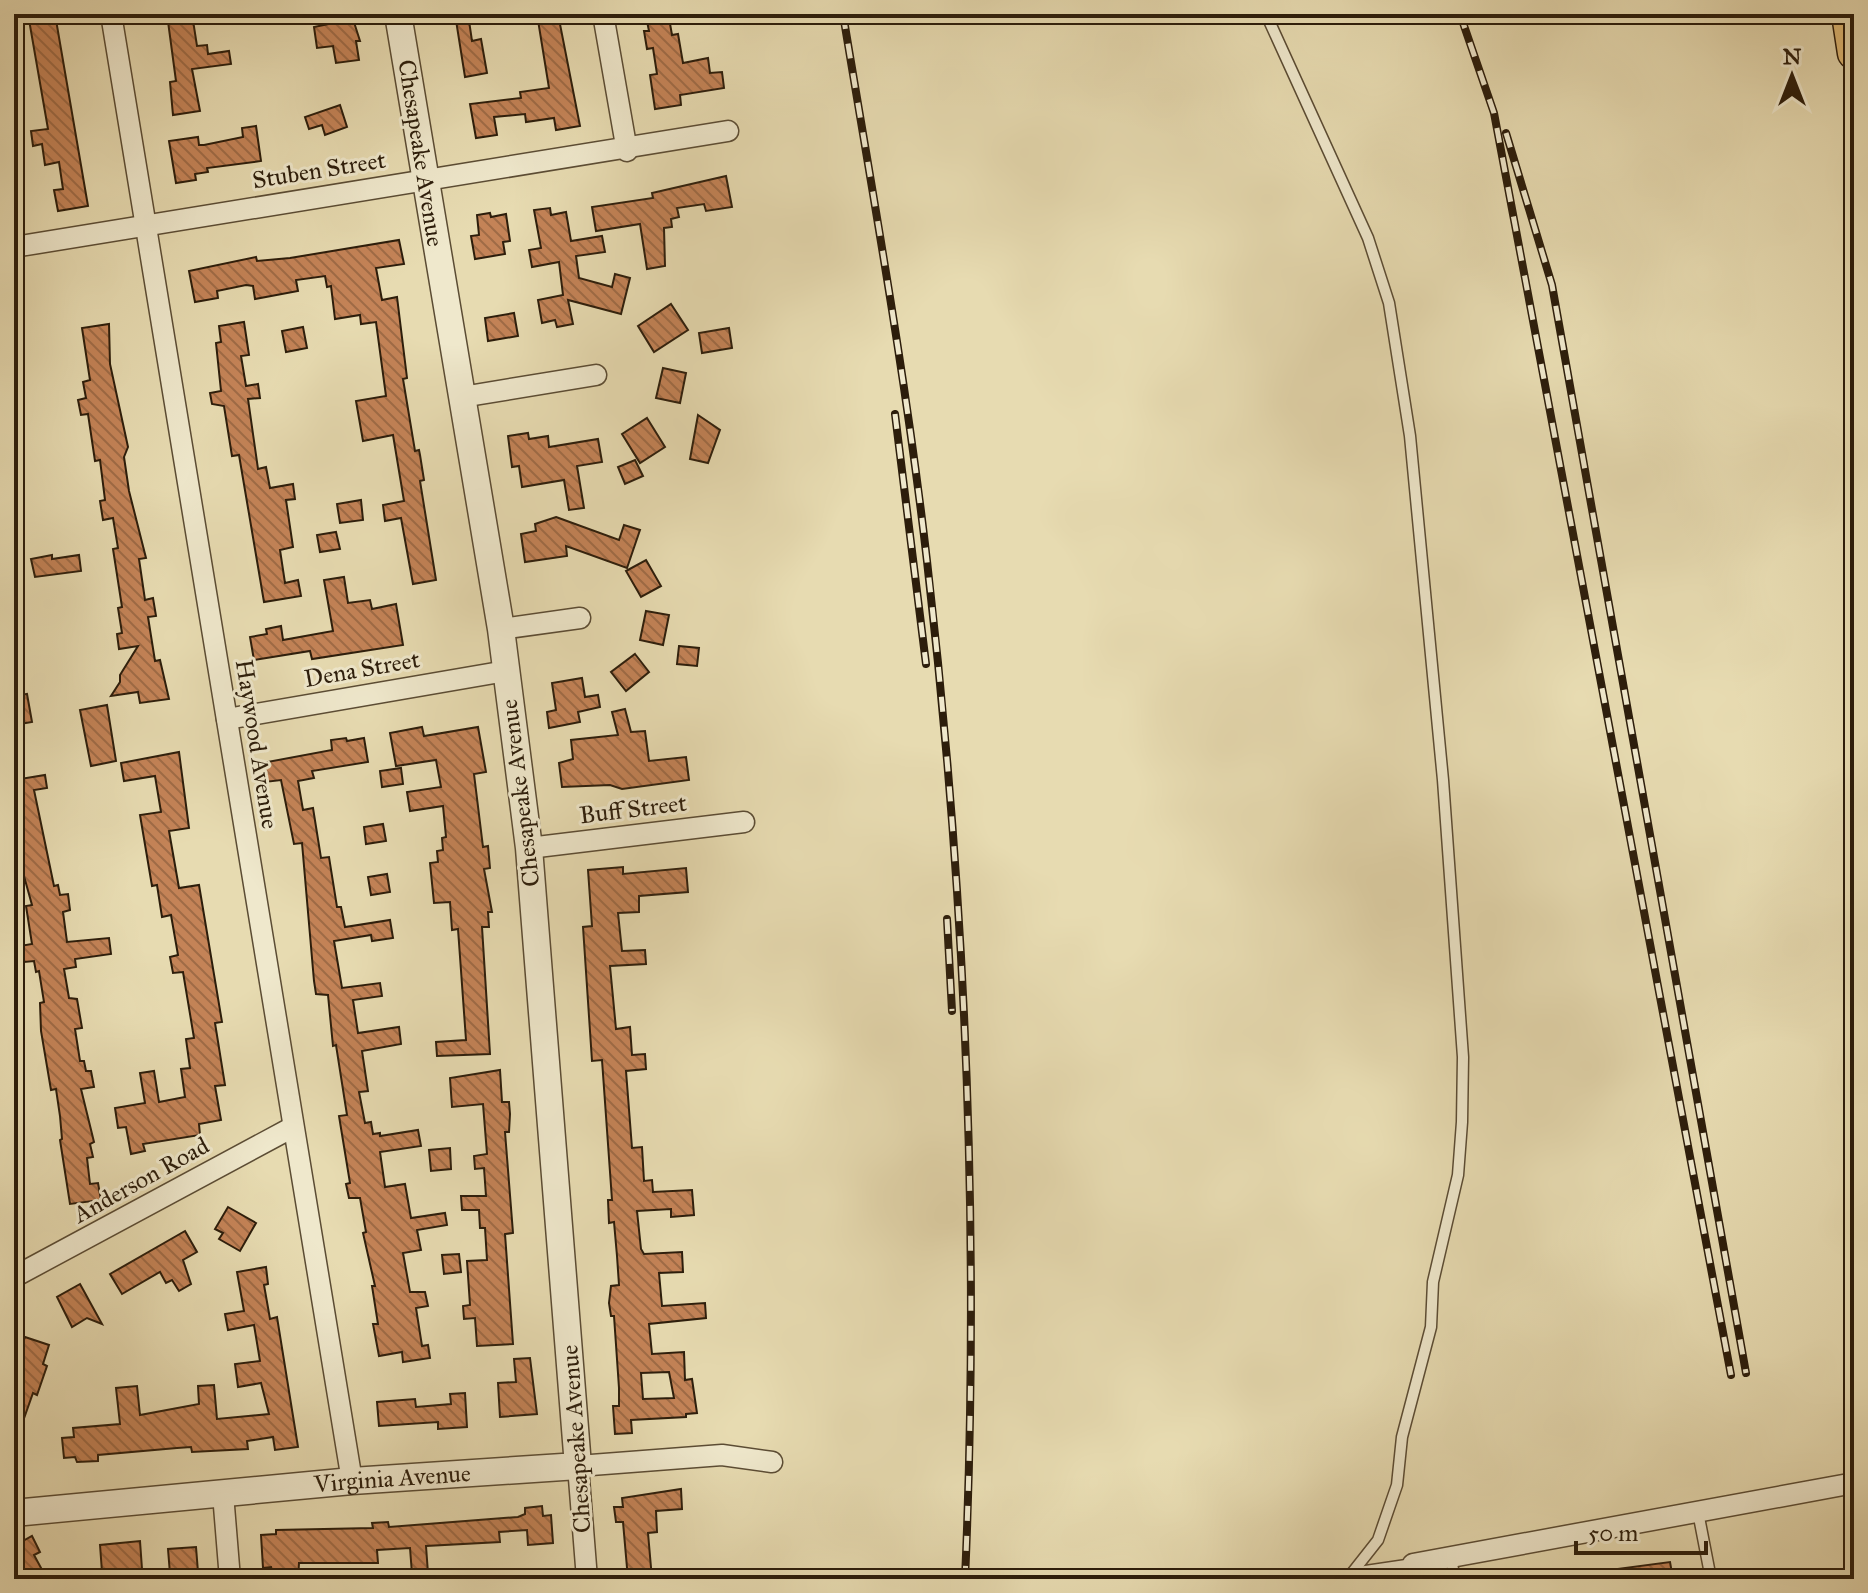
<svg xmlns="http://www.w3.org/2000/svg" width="1868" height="1593" font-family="'IM FELL Great Primer',serif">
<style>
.building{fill:url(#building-back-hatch);stroke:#2c1d0b;stroke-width:2;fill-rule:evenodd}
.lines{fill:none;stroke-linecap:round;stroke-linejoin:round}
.service-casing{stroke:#5b4c34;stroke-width:13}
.minor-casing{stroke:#5b4c34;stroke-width:23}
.tertiary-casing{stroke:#5b4c34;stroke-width:29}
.primary-casing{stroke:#2c1d0b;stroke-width:35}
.service{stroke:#efe8cc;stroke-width:10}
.minor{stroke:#efe8cc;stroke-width:20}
.tertiary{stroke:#efe8cc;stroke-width:26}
.primary{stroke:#e4be78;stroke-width:32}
.rail-casing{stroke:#2c1d0b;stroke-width:8}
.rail{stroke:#efe8cc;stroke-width:5;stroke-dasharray:15;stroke-linecap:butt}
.labels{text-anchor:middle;stroke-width:6;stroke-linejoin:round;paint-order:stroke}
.street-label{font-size:24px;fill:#2c1d0b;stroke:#efe8cc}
</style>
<defs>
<pattern id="building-back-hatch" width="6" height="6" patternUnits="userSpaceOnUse" patternTransform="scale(2)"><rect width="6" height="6" fill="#c48357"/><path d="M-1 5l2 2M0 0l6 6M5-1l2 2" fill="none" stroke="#9f6b46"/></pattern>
</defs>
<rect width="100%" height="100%" fill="#e7dbb1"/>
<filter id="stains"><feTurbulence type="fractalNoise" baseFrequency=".0025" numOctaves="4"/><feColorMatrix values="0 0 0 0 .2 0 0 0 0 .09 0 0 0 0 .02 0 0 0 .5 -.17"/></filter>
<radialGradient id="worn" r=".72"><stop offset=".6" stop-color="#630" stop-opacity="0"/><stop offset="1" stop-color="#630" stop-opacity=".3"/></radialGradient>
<g class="building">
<polygon points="28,14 55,14 88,206 58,211 54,190 63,189 59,162 45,165 42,144 33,146 31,131 48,129"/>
<polygon points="167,14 192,14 197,46 207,45 208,54 229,51 231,64 192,69 200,111 173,115 170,82 176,81"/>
<polygon points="455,14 468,14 472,41 481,39 487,73 465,77"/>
<polygon points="537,14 558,14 580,126 556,130 554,118 526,122 525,114 494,117 497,135 476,138 470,104 521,98 520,92 549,88"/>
<polygon points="669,18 672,35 678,34 683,63 708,58 710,73 722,72 724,88 680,95 681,105 655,109 650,75 657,74 653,48 647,49 644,31 649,31 647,21"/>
<polygon points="353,19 360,41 356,41 359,60 336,63 333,46 317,48 314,27"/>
<polygon points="340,105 347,127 325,135 322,125 309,129 305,117"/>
<polygon points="256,126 261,161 207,168 208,172 195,174 196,180 176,183 169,141 198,137 199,145 204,145 243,137 242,128"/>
<polygon points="726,176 732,207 706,211 704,204 677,208 679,217 671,219 672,227 664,228 665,266 647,269 640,224 596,231 592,207 653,198 652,193"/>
<polygon points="550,208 551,215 566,212 571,241 602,236 605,252 576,256 579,278 612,287 615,274 630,278 621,314 568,300 573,324 557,327 555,320 542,323 538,300 563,295 559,262 532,267 529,250 541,248 534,210"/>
<polygon points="490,213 491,217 506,214 510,241 503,242 505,254 475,259 471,236 479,235 477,215"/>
<polygon points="399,240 404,264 376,268 382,300 397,297 407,378 403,379 415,451 419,450 420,455 424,480 420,481 436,580 413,584 401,518 385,521 383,505 404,501 393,435 363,441 356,401 386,396 376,322 361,324 360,315 335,319 331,286 327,287 325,276 296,280 298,291 255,299 253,286 246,285 217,291 218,298 195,302 189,271 256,257 257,261 290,258"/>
<polygon points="671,304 688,330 654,352 638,326"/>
<polygon points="514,313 518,336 488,341 485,318"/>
<polygon points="244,322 249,355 241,356 246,386 258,384 260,398 248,399 258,469 266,467 270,488 293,484 295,499 286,500 293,547 280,550 285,583 298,580 301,596 264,602 239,455 232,456 224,406 212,404 210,393 221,391 216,343 221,342 219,326"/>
<polygon points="109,324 110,364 128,447 124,457 129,491 146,558 139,559 145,600 153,598 156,616 148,617 155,661 160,660 169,699 140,703 138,692 111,696 120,682 120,675 138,646 119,649 117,634 122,633 118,608 122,607 113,549 118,548 113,518 103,520 100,501 105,500 100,460 95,461 88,414 81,415 78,400 86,398 83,382 90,380 82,328"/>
<polygon points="303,327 307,348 286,352 282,331"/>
<polygon points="729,328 732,348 702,353 699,333"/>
<polygon points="663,368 686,373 680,403 656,398"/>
<polygon points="698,415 720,430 708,463 690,459"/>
<polygon points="647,418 665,447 640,463 622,434"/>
<polygon points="528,433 529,439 548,436 549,447 598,439 602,462 577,466 584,508 569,510 564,480 522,487 519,466 512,467 508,436"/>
<polygon points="635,460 643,476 625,484 618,467"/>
<polygon points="361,500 363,520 340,523 337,504"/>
<polygon points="556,517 619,540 624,525 640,530 627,568 566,546 567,556 525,562 521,534 536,531 535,524"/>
<polygon points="336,532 340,549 320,552 317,535"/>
<polygon points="52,555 52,559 79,555 81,571 35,577 31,559"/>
<polygon points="646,560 661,586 641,597 626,571"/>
<polygon points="344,577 348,603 370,600 372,609 396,604 403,645 312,659 310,651 254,660 250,637 267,634 266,629 281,626 283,640 333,631 324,580"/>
<polygon points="646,611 669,615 663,645 640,640"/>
<polygon points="679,646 699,648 697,666 677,664"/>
<polygon points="635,654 649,672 626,691 611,672"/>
<polygon points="582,678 585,697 598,695 600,707 578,712 580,722 549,728 547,712 556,710 552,683"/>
<polygon points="27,694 32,722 14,725 14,696"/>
<polygon points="107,705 116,761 91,766 80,710"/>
<polygon points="625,709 631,732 645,731 649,761 686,757 689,780 622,789 610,785 562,787 559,763 573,759 571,740 618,735 612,712"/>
<polygon points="422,727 424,736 478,727 486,772 474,774 483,847 488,846 490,868 484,869 492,912 488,912 489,927 482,927 490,1054 437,1056 436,1042 466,1040 458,929 452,930 450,902 434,903 430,863 438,862 437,851 443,850 442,838 446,837 443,806 410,811 407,792 441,787 436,760 396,766 390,733"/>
<polygon points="346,738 347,741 364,738 368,762 312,771 314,778 298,781 303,810 313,808 321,858 329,857 337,907 341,907 345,927 390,920 393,938 372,941 371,935 334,941 342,988 380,983 382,996 353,1000 358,1033 399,1027 401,1044 362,1051 368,1091 359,1092 365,1123 371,1122 373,1134 380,1133 380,1136 418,1130 421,1146 380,1152 385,1187 405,1184 411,1218 445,1213 447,1225 417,1230 421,1250 403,1253 410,1292 425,1292 428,1306 416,1308 422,1346 428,1345 430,1358 403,1362 402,1352 379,1356 373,1324 378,1324 372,1286 375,1286 363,1233 366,1232 360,1198 349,1198 346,1184 350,1183 339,1116 347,1115 336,1045 333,1046 328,995 316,994 314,981 302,843 294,844 281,780 265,782 262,763 332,750 331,740"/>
<polygon points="179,752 189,828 169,831 179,888 199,885 222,1022 215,1023 225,1085 215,1086 221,1120 199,1124 200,1135 143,1144 145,1151 131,1154 126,1127 118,1128 115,1108 145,1103 140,1073 154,1071 159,1102 185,1097 181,1069 190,1068 186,1039 194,1038 183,972 173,973 170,957 178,955 171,915 162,917 157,885 152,886 140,815 161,812 155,776 124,781 121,763"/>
<polygon points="401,768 403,784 382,787 380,771"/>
<polygon points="45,775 47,788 34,790 54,886 58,885 60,895 68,894 70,910 63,912 67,942 109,938 111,954 75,959 76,967 64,969 69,998 77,999 82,1028 75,1029 80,1061 84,1061 86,1071 91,1071 94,1087 81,1089 94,1142 90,1144 93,1157 87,1158 90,1184 98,1183 101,1200 70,1204 60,1140 62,1139 60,1116 56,1089 51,1090 41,1031 40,1003 44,1002 39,971 36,972 34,961 14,963 14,947 32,944 26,906 32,905 22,869 14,812 14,780"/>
<polygon points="383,824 386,841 366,844 364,827"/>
<path d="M623 867V874L686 868 688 892 639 896V912L618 913 622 951 645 950 646 964 610 966 616 1029 630 1027 632 1055 645 1054 646 1069 626 1071 632 1148 642 1147 644 1181 652 1180 653 1192 692 1190 694 1215 671 1217V1209L637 1211 641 1249 644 1254 682 1252 683 1272 659 1273 662 1306 705 1303 706 1318 649 1324 652 1354 684 1352 685 1380 692 1379 697 1413 686 1414V1417L631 1420 632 1433 615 1434 613 1406H619V1388L614 1316H611L609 1303 611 1286 619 1285 617 1256 614 1222 609 1223 608 1200H612L602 1060 592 1061 583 927 592 926 588 870ZM669 1372 674 1398 643 1399 641 1373Z"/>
<polygon points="387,874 390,892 371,895 368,877"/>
<polygon points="500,1070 502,1102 509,1102 510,1114 509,1132 505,1132 513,1233 505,1234 513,1344 477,1346 475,1318 464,1319 463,1306 470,1305 467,1261 487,1260 485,1228 480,1228 479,1210 462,1210 461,1196 486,1196 484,1168 475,1169 474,1156 487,1154 483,1104 452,1107 450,1078"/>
<polygon points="450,1148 451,1169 431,1171 429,1150"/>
<polygon points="228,1207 256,1223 240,1251 219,1239 223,1233 215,1229"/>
<polygon points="185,1231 197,1252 183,1260 191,1284 179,1291 172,1280 166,1283 160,1272 122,1294 110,1274"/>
<polygon points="459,1254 461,1272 444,1274 442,1255"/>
<polygon points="266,1267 268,1284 264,1285 270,1319 277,1317 298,1447 275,1450 273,1437 247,1441 248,1449 192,1452 191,1447 177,1448 98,1455 98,1461 77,1462 75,1457 64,1458 62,1438 74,1437 73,1428 120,1424 116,1388 137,1386 140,1415 199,1404 198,1386 214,1385 217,1419 269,1414 261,1383 238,1387 235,1364 260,1361 254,1325 228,1330 225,1314 244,1311 237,1272"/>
<polygon points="80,1284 102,1324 87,1318 72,1327 57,1297"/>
<polygon points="25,1337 49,1345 43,1364 47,1366 37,1395 33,1393 16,1441 14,1355 18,1356"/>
<polygon points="530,1358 537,1414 500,1417 498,1383 516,1382 514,1359"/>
<polygon points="465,1393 467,1427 438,1429 438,1422 379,1426 377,1402 415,1399 416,1407 451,1404 450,1394"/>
<polygon points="681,1489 682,1509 656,1511 657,1532 648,1533 652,1579 628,1579 623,1522 616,1522 614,1507 623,1507 622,1498"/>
<polygon points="542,1506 543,1516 551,1515 553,1543 528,1545 527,1530 499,1532 500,1542 426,1546 428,1573 412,1574 410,1548 377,1550 378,1563 299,1563 298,1579 272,1579 271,1567 263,1568 261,1535 276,1534 276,1530 373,1528 372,1523 388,1522 389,1527 518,1517 525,1514 525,1508"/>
<polygon points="32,1536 40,1552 34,1555 47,1579 17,1579 14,1574 14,1546"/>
<polygon points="140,1541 142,1569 102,1572 100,1545"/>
<polygon points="196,1547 198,1572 170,1574 168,1549"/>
<polygon points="1670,1562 1673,1579 1595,1579 1594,1572"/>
</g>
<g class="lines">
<g class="service-casing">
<g id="service">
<polyline points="1266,14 1368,238 1389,303 1410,436 1443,780 1463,1057 1462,1122 1458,1175 1433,1282 1431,1327 1402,1437 1397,1485 1378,1540 1352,1573"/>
<polyline points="1698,1512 1711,1579"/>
<polyline points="1451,1559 1455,1579"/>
<polyline points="1350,1577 1352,1573 1413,1564"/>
</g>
</g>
<g class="minor-casing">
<g id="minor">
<polyline points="111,14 352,1481"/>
<polyline points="603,14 627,151"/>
<polyline points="14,247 728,131"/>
<polyline points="462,397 596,375"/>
<polyline points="501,629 580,618"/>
<polyline points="227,719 506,671"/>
<polyline points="529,848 744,822"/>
<polyline points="14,1277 293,1127"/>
<polyline points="223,1494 230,1579"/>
<polyline points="1413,1564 1854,1483"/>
<polyline points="587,1579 578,1466 722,1455 772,1462"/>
</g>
</g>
<g class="tertiary-casing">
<g id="tertiary">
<path id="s1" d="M14 1513 352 1481 578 1466 529 848 501 629 398 14"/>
</g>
</g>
<g class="primary-casing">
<polyline id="primary" points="1848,14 1854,53"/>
</g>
<use href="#service" class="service"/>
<use href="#minor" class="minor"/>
<use href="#tertiary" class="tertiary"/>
<use href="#primary" class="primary"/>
<g class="rail-casing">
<g id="rail">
<path d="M843 14C873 196 906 378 927 561 966 898 980 1240 965 1579"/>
<polyline points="1460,14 1494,113 1731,1375"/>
<polyline points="1506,133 1552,285 1746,1373"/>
<polyline points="895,414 926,664"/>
<polyline points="947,919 952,1011"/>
</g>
</g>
<use href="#rail" class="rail"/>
</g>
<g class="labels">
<g class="street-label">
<text transform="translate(421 153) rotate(81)" y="8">Chesapeake Avenue</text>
<text transform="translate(319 170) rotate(-9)" y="8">Stuben Street</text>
<text transform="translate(362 669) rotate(-10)" y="8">Dena Street</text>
<text transform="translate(257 744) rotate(81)" y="8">Haywood Avenue</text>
<text transform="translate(520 793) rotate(-97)" y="8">Chesapeake Avenue</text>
<text transform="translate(633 809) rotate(-7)" y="8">Buff Street</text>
<text transform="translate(141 1180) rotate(-29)" y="8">Anderson Road</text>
<text transform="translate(576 1439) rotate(-94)" y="8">Chesapeake Avenue</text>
<text dy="8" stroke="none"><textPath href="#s1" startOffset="380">Virginia Avenue</textPath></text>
</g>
</g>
<rect width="1868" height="1593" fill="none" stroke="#e7dbb1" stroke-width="48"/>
<rect x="16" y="16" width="1836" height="1561" fill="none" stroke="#2c1d0b" stroke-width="4"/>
<rect x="24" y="24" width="1820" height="1545" fill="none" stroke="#2c1d0b" stroke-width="2"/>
<g transform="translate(1792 76)" stroke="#efe8cc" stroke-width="6" paint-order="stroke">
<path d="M0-6L14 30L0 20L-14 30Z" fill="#2c1d0b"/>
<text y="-12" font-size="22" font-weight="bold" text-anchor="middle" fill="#2c1d0b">N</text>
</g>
<path d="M1576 1541v12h130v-12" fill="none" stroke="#2c1d0b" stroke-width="4"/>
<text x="1588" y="1541" font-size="24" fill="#2c1d0b" stroke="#efe8cc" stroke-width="6" paint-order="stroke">50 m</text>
<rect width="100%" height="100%" filter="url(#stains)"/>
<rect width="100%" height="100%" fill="url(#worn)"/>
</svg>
